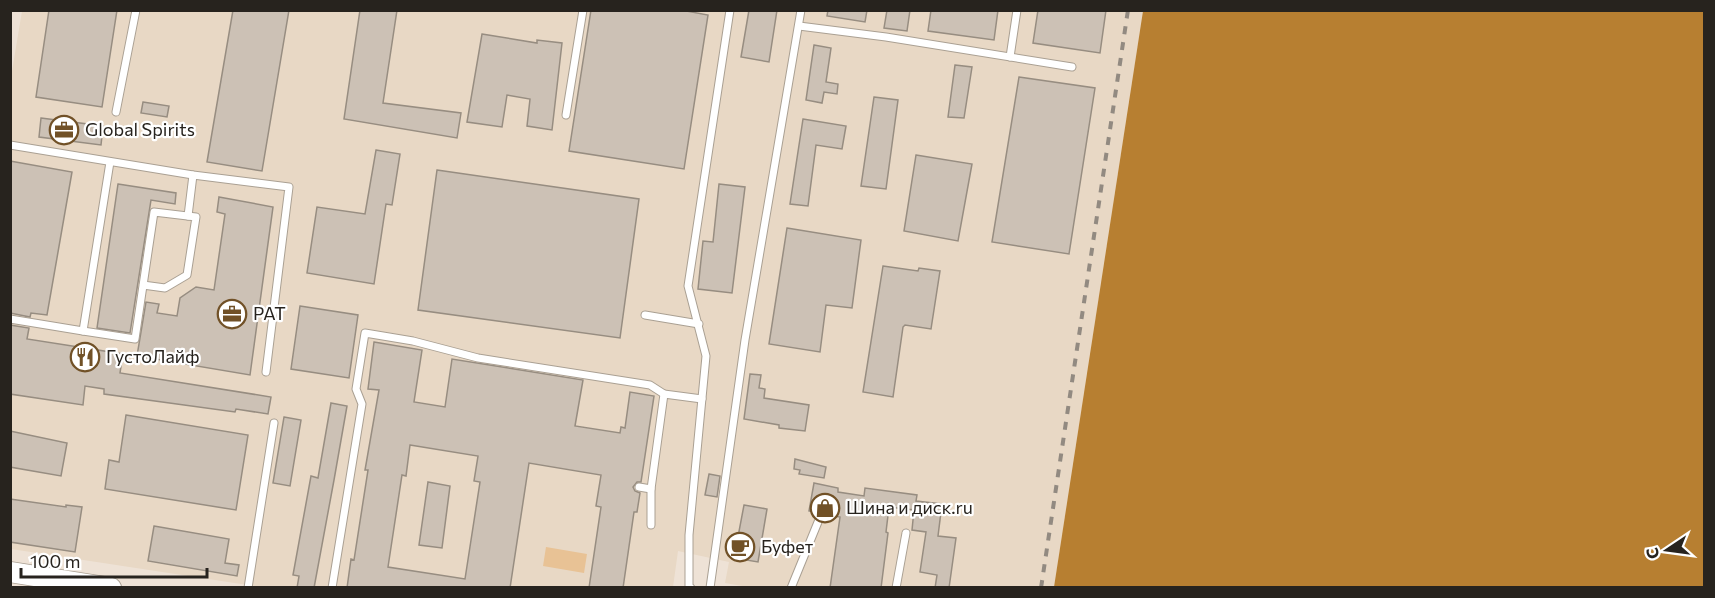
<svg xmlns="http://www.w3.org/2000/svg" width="1715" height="598" font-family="Commissioner,sans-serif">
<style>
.built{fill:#e8d8c5}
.green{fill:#e8c295}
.water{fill:#b77f31}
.building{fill:#ccc1b5;stroke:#978d81;stroke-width:1.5;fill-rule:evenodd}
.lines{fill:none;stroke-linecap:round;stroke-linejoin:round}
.service-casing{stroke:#aaa093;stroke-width:9}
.secondary-casing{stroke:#aaa093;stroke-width:22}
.service{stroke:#fff;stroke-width:7}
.secondary{stroke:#fff;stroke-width:20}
.rail{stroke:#928a81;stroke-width:4;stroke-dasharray:8 8;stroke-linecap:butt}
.labels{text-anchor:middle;stroke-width:4.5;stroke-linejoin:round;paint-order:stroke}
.poi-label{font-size:18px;fill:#27231e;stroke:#fff;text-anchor:start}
</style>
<rect width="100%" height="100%" fill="#eee2d6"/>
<polygon class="built" points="22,11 1143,11 1054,587 748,587 725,583 729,562 678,551 673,587 267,588 11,549 10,83"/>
<polygon class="green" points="546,547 587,554 584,573 543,566"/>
<polygon class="water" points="1143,11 1704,11 1704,587 1054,587"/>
<g class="building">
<polygon points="49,10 117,10 102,107 36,97"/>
<polygon points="233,10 289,10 262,171 207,162"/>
<polygon points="360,10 397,10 383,103 461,113 457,138 344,119"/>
<polygon points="591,10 681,10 708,15 684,169 569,151"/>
<polygon points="749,10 777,10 769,62 741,57"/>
<polygon points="828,10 867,10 865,22 827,16"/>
<polygon points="887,10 910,10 907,31 884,28"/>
<polygon points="931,10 998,10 994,40 928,31"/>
<polygon points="1038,10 1106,10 1100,53 1033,43"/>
<polygon points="482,34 537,43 537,40 562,43 552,130 527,126 530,99 507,95 502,127 467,122"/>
<polygon points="814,45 831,48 826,82 838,84 837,94 824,92 822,103 806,100"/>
<polygon points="955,65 972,67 964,118 948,117"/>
<polygon points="1019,77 1095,88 1069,254 992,242"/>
<polygon points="874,97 898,100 886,189 861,186"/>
<polygon points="143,102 169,106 167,117 141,113"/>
<polygon points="41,118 103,126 101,145 39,137"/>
<polygon points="803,119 846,126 842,149 816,145 808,206 790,204"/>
<polygon points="376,150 400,154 392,205 386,204 374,284 307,273 317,207 365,214"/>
<polygon points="916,155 972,164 958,241 904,231"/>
<polygon points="10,161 72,172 47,315 31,313 30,317 10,313"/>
<polygon points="437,170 639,199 620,338 418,310"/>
<polygon points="118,184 176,193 175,204 151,200 130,333 97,328"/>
<polygon points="719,184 745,187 732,293 698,289 703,241 713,242"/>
<polygon points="219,197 273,207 250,375 137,356 146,302 159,304 157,313 177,316 180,298 196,287 214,290 225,214 217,212"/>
<polygon points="787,228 861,240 852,308 826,305 820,352 769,344"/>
<polygon points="883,266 918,271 919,268 940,271 931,329 905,325 903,327 893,397 863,392"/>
<polygon points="300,306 358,315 349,378 291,369"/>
<polygon points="10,325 29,328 27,339 123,354 120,373 271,397 268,414 236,409 235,412 104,394 104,389 85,386 83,405 10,394"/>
<path d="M374 342 422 350 414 402 445 407 452 359 583 380 575 426 620 433 621 427 625 428 630 392 654 396 641 482H637L633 487 635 491 640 493 637 512H634L623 588H589L601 507 596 506 601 475 529 463 510 588H347L351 559 354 560 368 470H365L379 390 368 389ZM410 445 478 456 474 481 480 482 465 579 388 567 402 475 406 476Z"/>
<polygon points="750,374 761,375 759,388 765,389 764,398 809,405 805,431 779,428 779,425 744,419"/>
<polygon points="331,403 347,406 334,480 314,588 297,588 299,576 293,575 311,476 318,478"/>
<polygon points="126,415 248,435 236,510 105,489 109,460 119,462"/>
<polygon points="284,417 301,420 290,486 273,483"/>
<polygon points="10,431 67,443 61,476 10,467"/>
<polygon points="795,459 826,467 824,478 799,474 800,470 794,469"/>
<polygon points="709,474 720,476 717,497 705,495"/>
<polygon points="428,482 450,486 442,548 419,545"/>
<polygon points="814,483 838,488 838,492 864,496 865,488 917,495 916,501 942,504 938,536 956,538 949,588 935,588 937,575 920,572 926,532 912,530 914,510 889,507 886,532 888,533 881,588 830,588 840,517 809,511"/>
<polygon points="10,499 66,507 66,505 82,507 75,552 10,542"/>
<polygon points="744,505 767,509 758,562 734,558"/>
<polygon points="154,526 229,539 225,563 239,565 237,576 148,561"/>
</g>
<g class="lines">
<g class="service-casing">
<g id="service">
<polyline points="799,26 886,37 1072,67"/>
<polyline points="1010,57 1017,10"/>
<polyline points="116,112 136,10"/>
<polyline points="566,115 583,10"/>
<polyline points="10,145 193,175 289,187 266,372"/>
<polyline points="188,216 193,175"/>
<polyline points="645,315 699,324"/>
<polyline points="10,319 83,331 110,162"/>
<polyline points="83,331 135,339 154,212 196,217 187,275 165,288 143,285"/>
<polyline points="639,487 651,489"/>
<polyline points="651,525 651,489 664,394 702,399"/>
<polyline points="248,588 274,423"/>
<polyline points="332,588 362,404 356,389 365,333 413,341 478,358 650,385 664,394"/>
<polyline points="691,588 689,586 689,535 706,356 688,286 730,10"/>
<polyline points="710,588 745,340 801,10"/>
<polyline points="791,588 818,522"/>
<polyline points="896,588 906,533"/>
</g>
</g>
<g class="secondary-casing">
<polyline id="secondary" points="10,572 111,588"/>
</g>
<use href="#service" class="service"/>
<use href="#secondary" class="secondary"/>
<polyline class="rail" points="1041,588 1128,10"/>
</g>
<defs>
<g id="office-ring" transform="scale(1.5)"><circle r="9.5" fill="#fff" stroke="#715127" stroke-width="1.5"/><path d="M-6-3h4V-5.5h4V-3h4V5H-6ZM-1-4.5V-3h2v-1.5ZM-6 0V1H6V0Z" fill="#715127"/></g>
<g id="restaurant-ring" transform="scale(1.5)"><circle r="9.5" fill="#fff" stroke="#715127" stroke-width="1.5"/><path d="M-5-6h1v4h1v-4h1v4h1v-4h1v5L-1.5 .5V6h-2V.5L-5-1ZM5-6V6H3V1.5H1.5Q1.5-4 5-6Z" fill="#715127"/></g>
<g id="shop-ring" transform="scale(1.5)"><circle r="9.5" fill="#fff" stroke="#715127" stroke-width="1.5"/><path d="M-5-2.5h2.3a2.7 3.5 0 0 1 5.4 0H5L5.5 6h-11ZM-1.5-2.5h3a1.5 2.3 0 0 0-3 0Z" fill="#715127"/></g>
<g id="cafe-ring" transform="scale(1.5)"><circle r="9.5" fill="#fff" stroke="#715127" stroke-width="1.5"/><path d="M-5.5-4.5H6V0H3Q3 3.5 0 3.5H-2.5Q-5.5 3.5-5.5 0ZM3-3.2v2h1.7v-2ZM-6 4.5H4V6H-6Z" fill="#715127"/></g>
</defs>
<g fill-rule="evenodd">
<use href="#office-ring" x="64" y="130"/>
<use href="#office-ring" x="232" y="314"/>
<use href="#restaurant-ring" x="85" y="357"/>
<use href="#shop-ring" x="825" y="508"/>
<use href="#cafe-ring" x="740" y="547"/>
</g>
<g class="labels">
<g class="poi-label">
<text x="85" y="136">Global Spirits</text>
<text x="253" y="320">РАТ</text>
<text x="106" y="363">ГустоЛайф</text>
<text x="846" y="514">Шина и диск.ru</text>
<text x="761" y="553">Буфет</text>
</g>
</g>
<rect width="1715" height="598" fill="none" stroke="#27231e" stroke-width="24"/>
<g transform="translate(1667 550) rotate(257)" stroke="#ffffff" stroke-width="4.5" paint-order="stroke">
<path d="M0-4.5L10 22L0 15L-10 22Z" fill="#27231e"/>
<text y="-9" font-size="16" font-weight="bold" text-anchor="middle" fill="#27231e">С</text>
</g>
<path d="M21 568v9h186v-9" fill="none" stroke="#27231e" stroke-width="3"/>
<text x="30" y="568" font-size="18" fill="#27231e" stroke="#ffffff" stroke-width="4.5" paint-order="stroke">100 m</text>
</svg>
